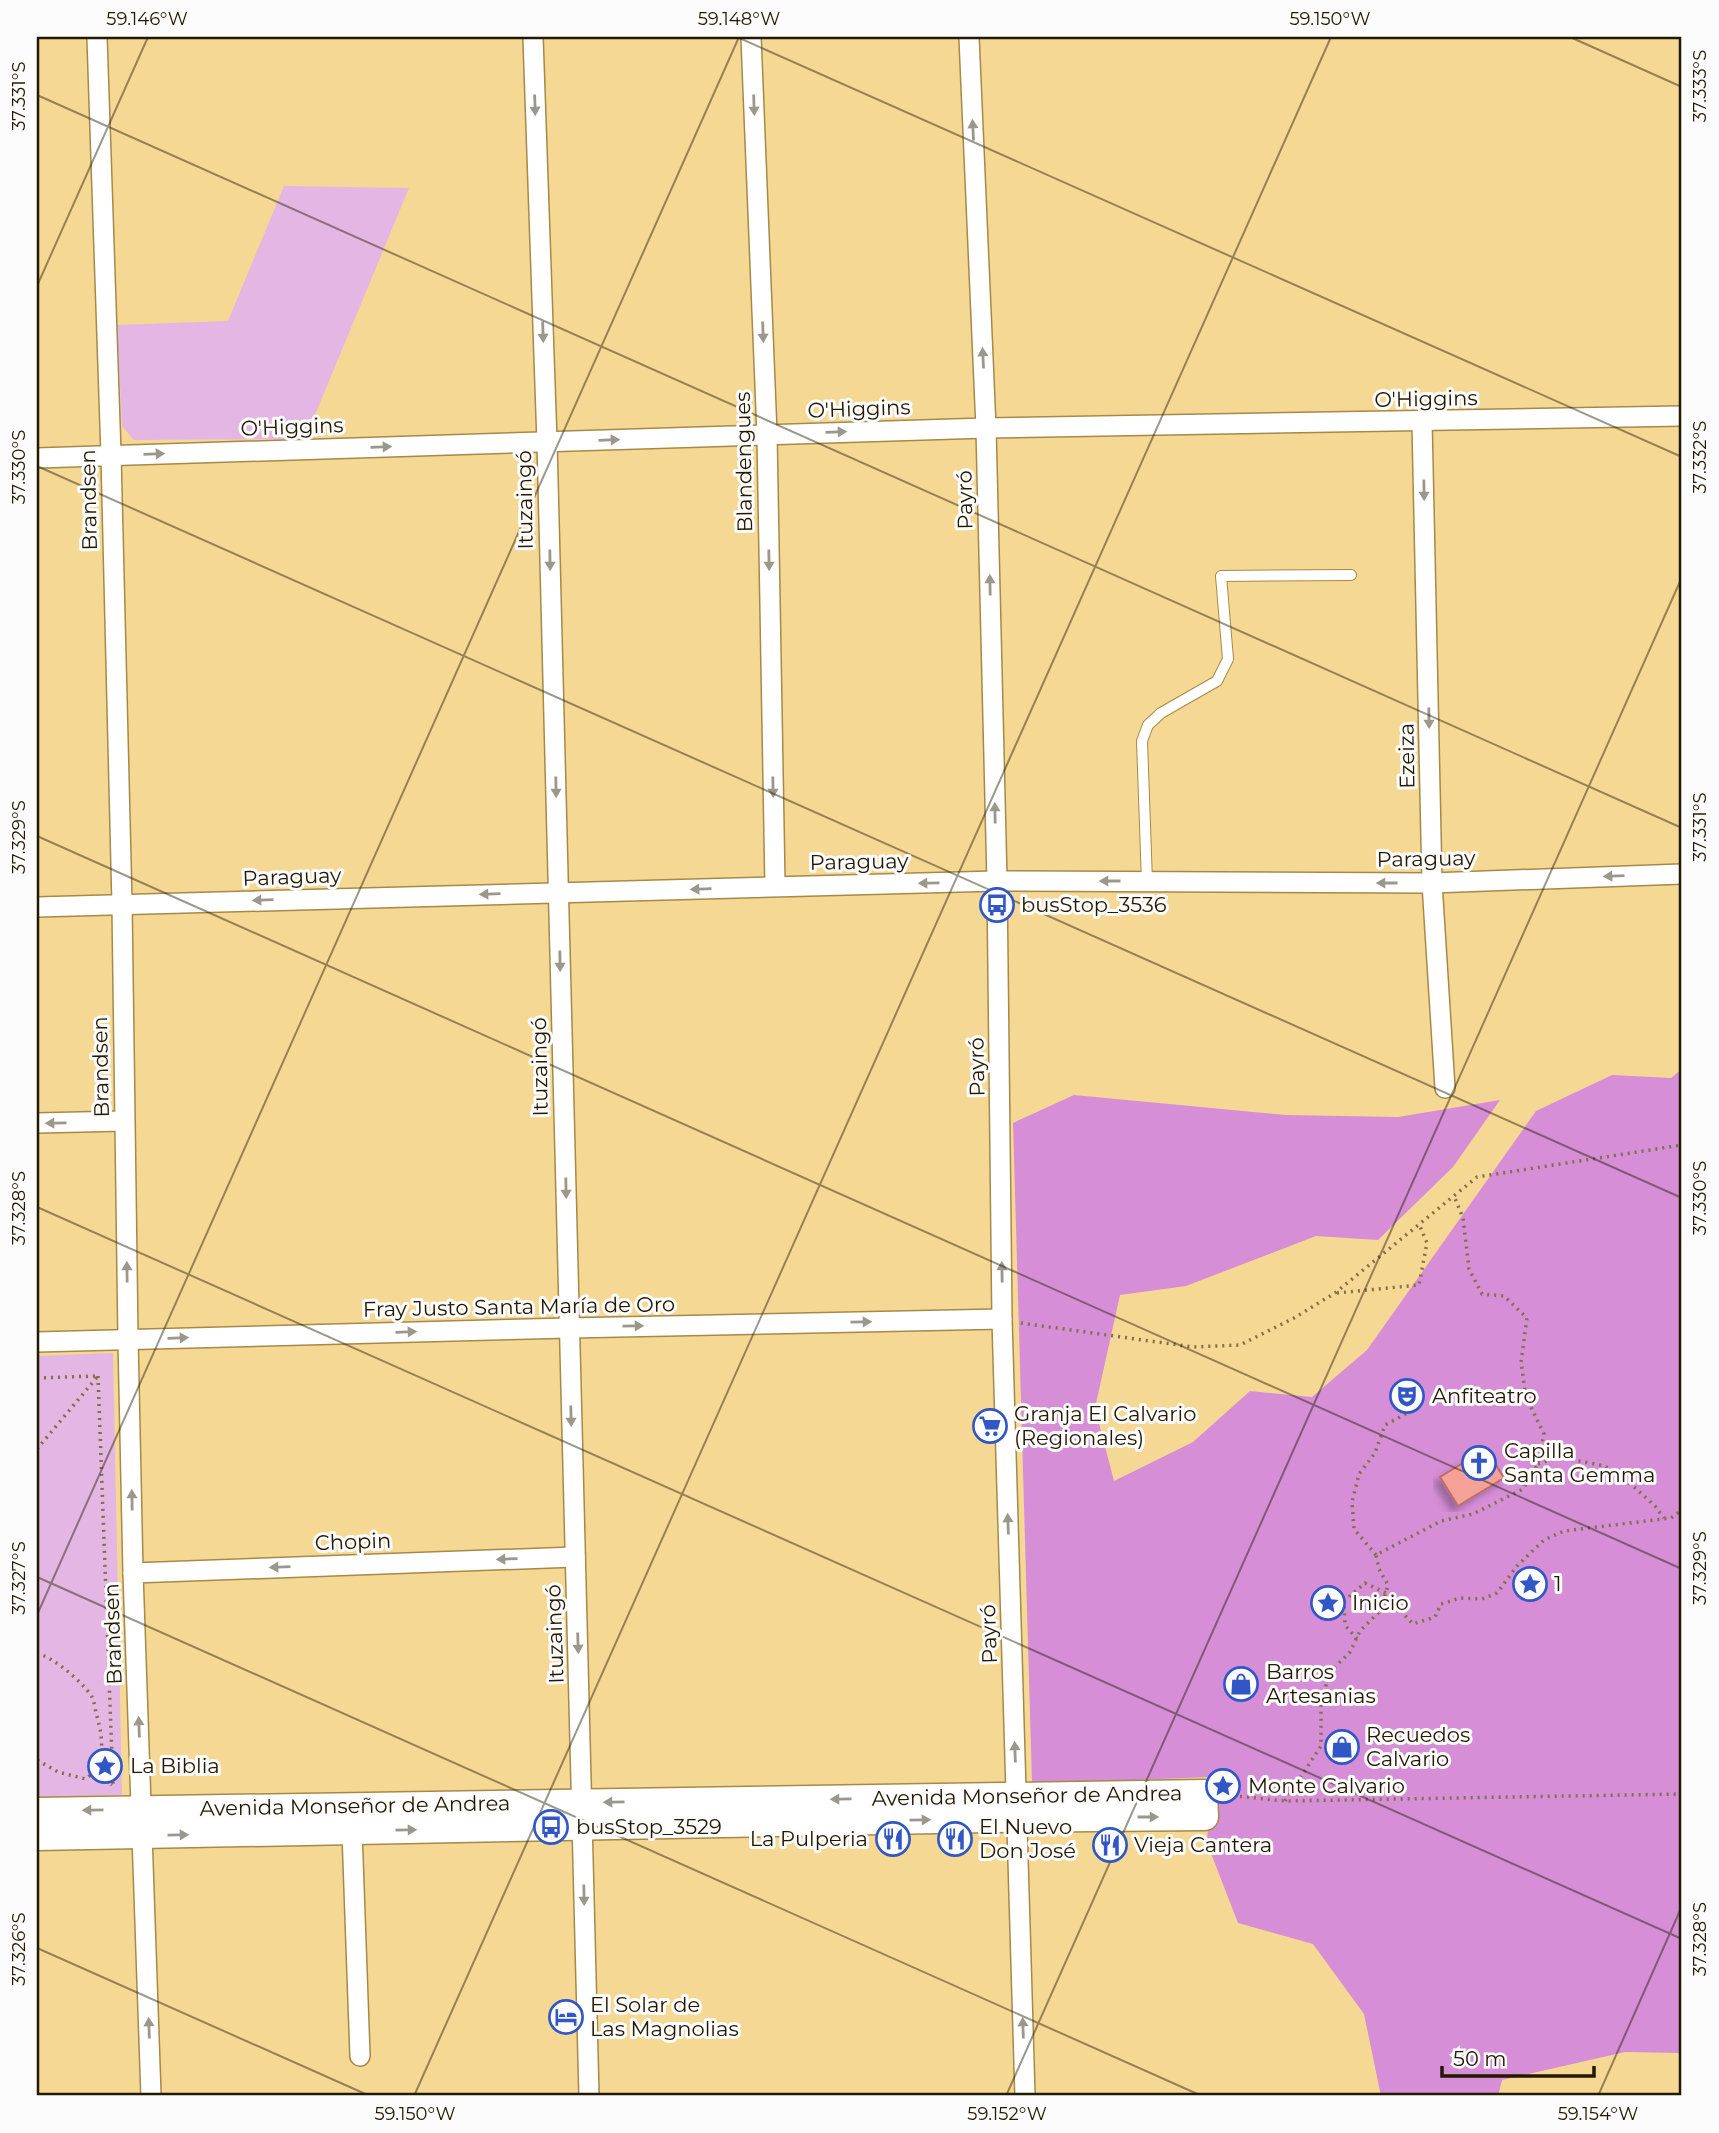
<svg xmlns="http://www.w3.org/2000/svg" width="1719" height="2133" font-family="Montserrat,sans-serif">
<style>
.green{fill:#e3b6e3}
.forest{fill:#d68ed7}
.building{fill:#f6a198;stroke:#b66f68;stroke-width:2;filter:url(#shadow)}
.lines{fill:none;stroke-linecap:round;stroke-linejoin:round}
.lane-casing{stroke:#a68948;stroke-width:12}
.street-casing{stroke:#a68948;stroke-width:22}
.secondary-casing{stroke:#a68948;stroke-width:29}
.path{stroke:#836f44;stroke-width:3.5;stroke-dasharray:2 5;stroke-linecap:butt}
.lane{stroke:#fff;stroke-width:10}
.street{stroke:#fff;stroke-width:19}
.secondary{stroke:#fff;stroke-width:26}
.oneway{fill:#9c978c}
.ticks{fill:none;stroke:#231800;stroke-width:2;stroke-opacity:0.45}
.labels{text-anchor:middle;stroke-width:6;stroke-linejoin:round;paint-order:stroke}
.street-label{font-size:21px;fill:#231800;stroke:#fcfcfc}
.poi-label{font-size:21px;fill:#231800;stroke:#fcfcfc;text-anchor:start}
.neatline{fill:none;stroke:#231800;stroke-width:2.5}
.ticks-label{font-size:18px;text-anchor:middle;fill:#231800}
</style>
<defs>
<filter id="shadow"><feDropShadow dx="-6" dy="6" stdDeviation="3.5" flood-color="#0004"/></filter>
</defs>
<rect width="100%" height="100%" fill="#f6d895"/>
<g class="green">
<polygon points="284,186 409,188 305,439 134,440 122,426 117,325 228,321"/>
<polygon points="113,1353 122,1795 37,1797 37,1356"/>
</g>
<polygon class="forest" points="1682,1069 1682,2053 1625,2052 1502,2080 1498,2096 1381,2096 1364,2014 1313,1944 1238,1923 1207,1843 1211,1777 1032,1784 1013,1123 1074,1095 1286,1115 1398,1117 1500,1100 1453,1167 1378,1240 1316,1236 1186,1286 1120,1295 1095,1408 1114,1481 1193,1442 1250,1391 1312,1397 1367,1350 1536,1111 1612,1075 1671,1078"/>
<polygon class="building" points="1486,1449 1504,1478 1458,1506 1440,1477"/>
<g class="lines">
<g class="lane-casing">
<polyline id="lane" points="1147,882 1142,741 1148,725 1161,713 1217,681 1228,659 1221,576 1351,575"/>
</g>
<g class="street-casing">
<g id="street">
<polyline points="97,37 111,455 122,904 128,1339 133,1573 151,2096"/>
<polyline points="533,37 547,442 589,2096"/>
<polyline points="751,37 767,434 775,886"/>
<polyline points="969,37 986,428 997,881 1002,1319 1025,2096"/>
<polyline points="1422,422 1432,883 1445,1088"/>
<polyline points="37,458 986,428 1682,416"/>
<polyline points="37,907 997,881 1432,883 1682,874"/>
<polyline points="37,1123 124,1121"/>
<polyline points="37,1342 569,1328 1002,1319"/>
<polyline points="133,1573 575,1557"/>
<polyline points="352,1831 360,2056"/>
</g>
</g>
<g class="secondary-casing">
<polyline id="secondary" points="37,1811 1204,1793 1205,1817 990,1819 37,1837"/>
</g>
<g class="path">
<polyline points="1337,1293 1419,1285 1427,1243 1419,1224"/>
<polyline points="1021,1323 1193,1347 1240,1345 1294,1318 1335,1293 1477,1177 1682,1145"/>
<polyline points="98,1376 113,1786"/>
<polyline points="37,1378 98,1376"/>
<polyline points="37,1449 98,1376"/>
<polyline points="1538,1464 1559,1457 1605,1466 1633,1486 1655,1506 1664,1518"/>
<polyline points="1376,1555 1354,1529 1352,1502 1359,1474 1375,1453 1385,1425 1415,1409"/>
<polyline points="1381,1610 1388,1585 1379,1569 1376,1555 1441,1521 1473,1514 1523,1489 1538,1464 1544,1434 1526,1397 1521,1362 1527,1318 1504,1296 1482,1294 1469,1269 1463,1218 1454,1196"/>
<polyline points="1357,1639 1345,1625 1344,1601 1365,1583 1386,1593"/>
<path d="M37 1653C54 1658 82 1681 92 1697 94 1701 95 1708 96 1713 103 1737 107 1762 86 1779L58 1772 37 1760"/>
<polyline points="95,1771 112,1785"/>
<polyline points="1226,1795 1285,1801 1682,1794"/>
<polyline points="1285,1801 1321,1746 1321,1706 1329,1673 1350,1652 1360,1631 1381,1610 1395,1605 1413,1624 1435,1617 1441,1604 1460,1598 1482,1599 1497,1593 1517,1566 1544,1540 1564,1531 1671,1518 1682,1510"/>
</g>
<use href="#lane" class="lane"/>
<use href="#street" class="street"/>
<use href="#secondary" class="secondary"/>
</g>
<defs><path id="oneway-solid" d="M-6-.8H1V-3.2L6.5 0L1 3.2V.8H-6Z" transform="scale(1.75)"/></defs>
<g class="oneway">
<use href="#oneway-solid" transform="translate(535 105) rotate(88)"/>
<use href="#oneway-solid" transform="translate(754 105) rotate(88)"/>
<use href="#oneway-solid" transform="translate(973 130) rotate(-93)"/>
<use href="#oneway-solid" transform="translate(543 332) rotate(88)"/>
<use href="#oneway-solid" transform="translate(763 332) rotate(88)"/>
<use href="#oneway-solid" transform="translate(983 358) rotate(-93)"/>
<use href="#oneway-solid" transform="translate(836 432) rotate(-2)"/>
<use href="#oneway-solid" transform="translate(609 440) rotate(-2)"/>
<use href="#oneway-solid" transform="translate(381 447) rotate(-2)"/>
<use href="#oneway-solid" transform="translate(154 454) rotate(-2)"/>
<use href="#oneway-solid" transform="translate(1424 490) rotate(89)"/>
<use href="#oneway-solid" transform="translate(550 560) rotate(89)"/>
<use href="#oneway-solid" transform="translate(769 560) rotate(89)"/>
<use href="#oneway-solid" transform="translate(990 585) rotate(-91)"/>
<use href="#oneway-solid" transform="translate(1429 718) rotate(89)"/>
<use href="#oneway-solid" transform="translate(556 787) rotate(89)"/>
<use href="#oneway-solid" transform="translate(773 787) rotate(89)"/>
<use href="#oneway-solid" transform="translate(995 813) rotate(-91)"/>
<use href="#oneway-solid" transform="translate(1614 876) rotate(178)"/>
<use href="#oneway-solid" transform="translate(1110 881) rotate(-180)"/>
<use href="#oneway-solid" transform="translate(929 883) rotate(179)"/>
<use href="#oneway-solid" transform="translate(1387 883) rotate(-180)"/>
<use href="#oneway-solid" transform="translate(701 889) rotate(178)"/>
<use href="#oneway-solid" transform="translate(490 894) rotate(178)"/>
<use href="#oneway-solid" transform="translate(263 900) rotate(178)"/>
<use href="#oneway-solid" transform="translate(560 961) rotate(89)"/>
<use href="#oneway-solid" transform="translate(56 1123) rotate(179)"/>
<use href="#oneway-solid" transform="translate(566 1188) rotate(89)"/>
<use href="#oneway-solid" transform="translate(127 1272) rotate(-91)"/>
<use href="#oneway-solid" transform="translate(1002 1272) rotate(-91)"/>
<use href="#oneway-solid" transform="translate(861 1322) rotate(-1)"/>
<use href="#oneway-solid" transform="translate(633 1326) rotate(-1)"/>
<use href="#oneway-solid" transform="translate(406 1332) rotate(-2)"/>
<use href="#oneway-solid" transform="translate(178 1338) rotate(-2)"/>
<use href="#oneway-solid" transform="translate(571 1416) rotate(89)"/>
<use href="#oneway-solid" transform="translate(132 1500) rotate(-91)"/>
<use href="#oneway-solid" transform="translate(1008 1524) rotate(-92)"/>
<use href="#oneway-solid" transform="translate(507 1559) rotate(178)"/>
<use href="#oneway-solid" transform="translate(280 1567) rotate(178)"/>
<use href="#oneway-solid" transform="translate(578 1643) rotate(88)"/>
<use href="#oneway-solid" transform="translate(139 1727) rotate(-92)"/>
<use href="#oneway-solid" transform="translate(1015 1752) rotate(-92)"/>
<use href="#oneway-solid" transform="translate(841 1799) rotate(179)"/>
<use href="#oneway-solid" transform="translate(614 1802) rotate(179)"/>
<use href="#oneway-solid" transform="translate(93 1810) rotate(179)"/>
<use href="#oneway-solid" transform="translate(1148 1817)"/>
<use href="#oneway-solid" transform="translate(920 1820) rotate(-1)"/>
<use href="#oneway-solid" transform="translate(406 1830) rotate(-1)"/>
<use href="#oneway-solid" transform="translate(178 1835) rotate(-1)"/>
<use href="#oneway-solid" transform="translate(584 1895) rotate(89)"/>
<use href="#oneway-solid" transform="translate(149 2028) rotate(-92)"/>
<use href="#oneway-solid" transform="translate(1023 2028) rotate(-92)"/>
</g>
<path class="ticks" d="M737 37 1682 457M1570 37 1682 87M37 95 1682 828M37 286 148 37M37 466 1682 1198M37 836 1682 1569M37 1207 1682 1939M37 1577 1202 2096M37 1615 739 37M37 1948 370 2096M414 2096 1331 37M1006 2096 1682 577M1598 2096 1682 1906"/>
<defs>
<g id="bus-ring" transform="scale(1.75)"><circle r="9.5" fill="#fcfcfc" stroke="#3156c6" stroke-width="1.5"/><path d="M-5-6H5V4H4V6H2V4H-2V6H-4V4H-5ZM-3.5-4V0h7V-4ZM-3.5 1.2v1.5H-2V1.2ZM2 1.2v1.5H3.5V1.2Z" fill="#3156c6"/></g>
<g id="theatre-ring" transform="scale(1.75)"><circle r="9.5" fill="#fcfcfc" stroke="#3156c6" stroke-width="1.5"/><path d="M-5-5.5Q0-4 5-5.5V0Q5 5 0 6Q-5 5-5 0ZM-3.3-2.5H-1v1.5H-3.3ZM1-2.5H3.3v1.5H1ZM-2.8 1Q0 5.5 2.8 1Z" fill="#3156c6"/></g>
<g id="supermarket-ring" transform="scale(1.75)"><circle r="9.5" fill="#fcfcfc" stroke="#3156c6" stroke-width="1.5"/><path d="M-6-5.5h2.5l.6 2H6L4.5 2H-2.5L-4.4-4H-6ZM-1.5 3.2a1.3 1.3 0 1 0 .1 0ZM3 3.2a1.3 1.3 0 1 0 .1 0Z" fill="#3156c6"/></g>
<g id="church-ring" transform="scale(1.75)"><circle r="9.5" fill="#fcfcfc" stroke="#3156c6" stroke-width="1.5"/><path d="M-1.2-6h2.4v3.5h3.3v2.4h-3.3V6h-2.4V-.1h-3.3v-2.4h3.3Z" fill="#3156c6"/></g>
<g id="sight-ring" transform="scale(1.75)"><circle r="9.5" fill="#fcfcfc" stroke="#3156c6" stroke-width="1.5"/><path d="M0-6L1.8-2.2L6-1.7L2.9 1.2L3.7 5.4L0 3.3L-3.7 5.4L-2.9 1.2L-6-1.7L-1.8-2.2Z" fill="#3156c6"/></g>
<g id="shop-ring" transform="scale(1.75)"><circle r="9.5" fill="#fcfcfc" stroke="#3156c6" stroke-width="1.5"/><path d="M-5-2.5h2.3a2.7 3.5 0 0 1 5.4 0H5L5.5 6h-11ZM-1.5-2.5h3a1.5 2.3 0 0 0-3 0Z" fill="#3156c6"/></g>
<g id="restaurant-ring" transform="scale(1.75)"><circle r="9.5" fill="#fcfcfc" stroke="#3156c6" stroke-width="1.5"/><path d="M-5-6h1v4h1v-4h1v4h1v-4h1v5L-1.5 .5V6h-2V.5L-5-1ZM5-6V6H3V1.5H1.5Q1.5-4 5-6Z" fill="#3156c6"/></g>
<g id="hotel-ring" transform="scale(1.75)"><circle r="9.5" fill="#fcfcfc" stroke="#3156c6" stroke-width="1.5"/><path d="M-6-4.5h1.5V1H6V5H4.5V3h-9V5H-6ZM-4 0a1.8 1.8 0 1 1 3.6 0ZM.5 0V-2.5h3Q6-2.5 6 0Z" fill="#3156c6"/></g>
</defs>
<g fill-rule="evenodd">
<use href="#bus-ring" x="997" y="905"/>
<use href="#theatre-ring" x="1407" y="1396"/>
<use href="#supermarket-ring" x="990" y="1426"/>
<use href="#church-ring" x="1479" y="1463"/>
<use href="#sight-ring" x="1530" y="1584"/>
<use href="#sight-ring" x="1328" y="1603"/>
<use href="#shop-ring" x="1241" y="1684"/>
<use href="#shop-ring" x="1342" y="1747"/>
<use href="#sight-ring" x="105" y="1766"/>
<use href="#sight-ring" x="1223" y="1786"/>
<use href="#bus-ring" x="551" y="1827"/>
<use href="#restaurant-ring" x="893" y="1839"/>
<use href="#restaurant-ring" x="955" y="1839"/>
<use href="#restaurant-ring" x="1110" y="1845"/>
<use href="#hotel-ring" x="566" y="2017"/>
</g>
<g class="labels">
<g class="street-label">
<text transform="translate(1426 399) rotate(-1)" y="7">O'Higgins</text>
<text transform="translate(859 409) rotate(-2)" y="7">O'Higgins</text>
<text transform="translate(292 427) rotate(-2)" y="7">O'Higgins</text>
<text transform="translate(744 462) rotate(-91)" y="7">Blandengues</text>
<text transform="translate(89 500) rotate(-91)" y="7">Brandsen</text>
<text transform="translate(525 500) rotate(-91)" y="7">Ituzaingó</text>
<text transform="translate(965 500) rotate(-91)" y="7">Payró</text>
<text transform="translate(1407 756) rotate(-91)" y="7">Ezeiza</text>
<text transform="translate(1426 859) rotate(-1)" y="7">Paraguay</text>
<text transform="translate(859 862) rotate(-1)" y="7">Paraguay</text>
<text transform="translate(292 877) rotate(-2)" y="7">Paraguay</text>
<text transform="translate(101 1067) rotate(-91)" y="7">Brandsen</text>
<text transform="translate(540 1067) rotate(-91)" y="7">Ituzaingó</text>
<text transform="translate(977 1067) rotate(-91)" y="7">Payró</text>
<text transform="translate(519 1307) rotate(-1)" y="7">Fray Justo Santa María de Oro</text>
<text transform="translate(353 1542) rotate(-2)" y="7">Chopin</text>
<text transform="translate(113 1634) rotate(-92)" y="7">Brandsen</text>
<text transform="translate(555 1634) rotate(-92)" y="7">Ituzaingó</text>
<text transform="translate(989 1634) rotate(-92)" y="7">Payró</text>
<text transform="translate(1027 1796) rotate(-1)" y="7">Avenida Monseñor de Andrea</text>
<text transform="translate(355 1806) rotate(-1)" y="7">Avenida Monseñor de Andrea</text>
</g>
<g class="poi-label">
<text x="1021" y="912">busStop_3536</text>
<text x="1432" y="1403">Anfiteatro</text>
<text x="1014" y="1421">Granja El Calvario<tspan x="1014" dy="24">(Regionales)</tspan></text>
<text x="1504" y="1458">Capilla<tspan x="1504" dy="24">Santa Gemma</tspan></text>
<text x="1554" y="1591">1</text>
<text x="1352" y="1610">Inicio</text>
<text x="1266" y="1679">Barros<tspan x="1266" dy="24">Artesanias</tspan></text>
<text x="1366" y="1742">Recuedos<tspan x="1366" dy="24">Calvario</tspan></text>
<text x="130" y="1773">La Biblia</text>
<text x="1248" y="1793">Monte Calvario</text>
<text x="576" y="1834">busStop_3529</text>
<text x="979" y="1834">El Nuevo<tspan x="979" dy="24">Don José</tspan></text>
<text x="868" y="1846" text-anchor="end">La Pulperia</text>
<text x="1134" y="1852">Vieja Cantera</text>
<text x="590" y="2012">El Solar de<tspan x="590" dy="24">Las Magnolias</tspan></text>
</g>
</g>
<rect width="1719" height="2133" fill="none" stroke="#fcfcfc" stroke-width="77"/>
<path d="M1442 2066v10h152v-10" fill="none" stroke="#231800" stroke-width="3.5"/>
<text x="1453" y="2066" font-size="21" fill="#231800" stroke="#fcfcfc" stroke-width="5" paint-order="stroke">50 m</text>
<rect x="38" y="38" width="1642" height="2056" class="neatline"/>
<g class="ticks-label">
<text x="147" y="25">59.146°W</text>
<text x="739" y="25">59.148°W</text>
<text x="1330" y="25">59.150°W</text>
<text transform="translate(1700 86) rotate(-90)" y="6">37.333°S</text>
<text transform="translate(19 96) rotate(-90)" y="6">37.331°S</text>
<text transform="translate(1700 457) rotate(-90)" y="6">37.332°S</text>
<text transform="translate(19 467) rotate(-90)" y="6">37.330°S</text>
<text transform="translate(1700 827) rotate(-90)" y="6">37.331°S</text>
<text transform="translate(19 837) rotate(-90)" y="6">37.329°S</text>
<text transform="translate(1700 1198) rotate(-90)" y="6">37.330°S</text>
<text transform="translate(19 1208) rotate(-90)" y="6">37.328°S</text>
<text transform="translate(1700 1568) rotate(-90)" y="6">37.329°S</text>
<text transform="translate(19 1578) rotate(-90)" y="6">37.327°S</text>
<text transform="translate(1700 1939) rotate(-90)" y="6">37.328°S</text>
<text transform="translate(19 1949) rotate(-90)" y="6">37.326°S</text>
<text x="415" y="2120">59.150°W</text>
<text x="1007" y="2120">59.152°W</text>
<text x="1598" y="2120">59.154°W</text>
</g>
</svg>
